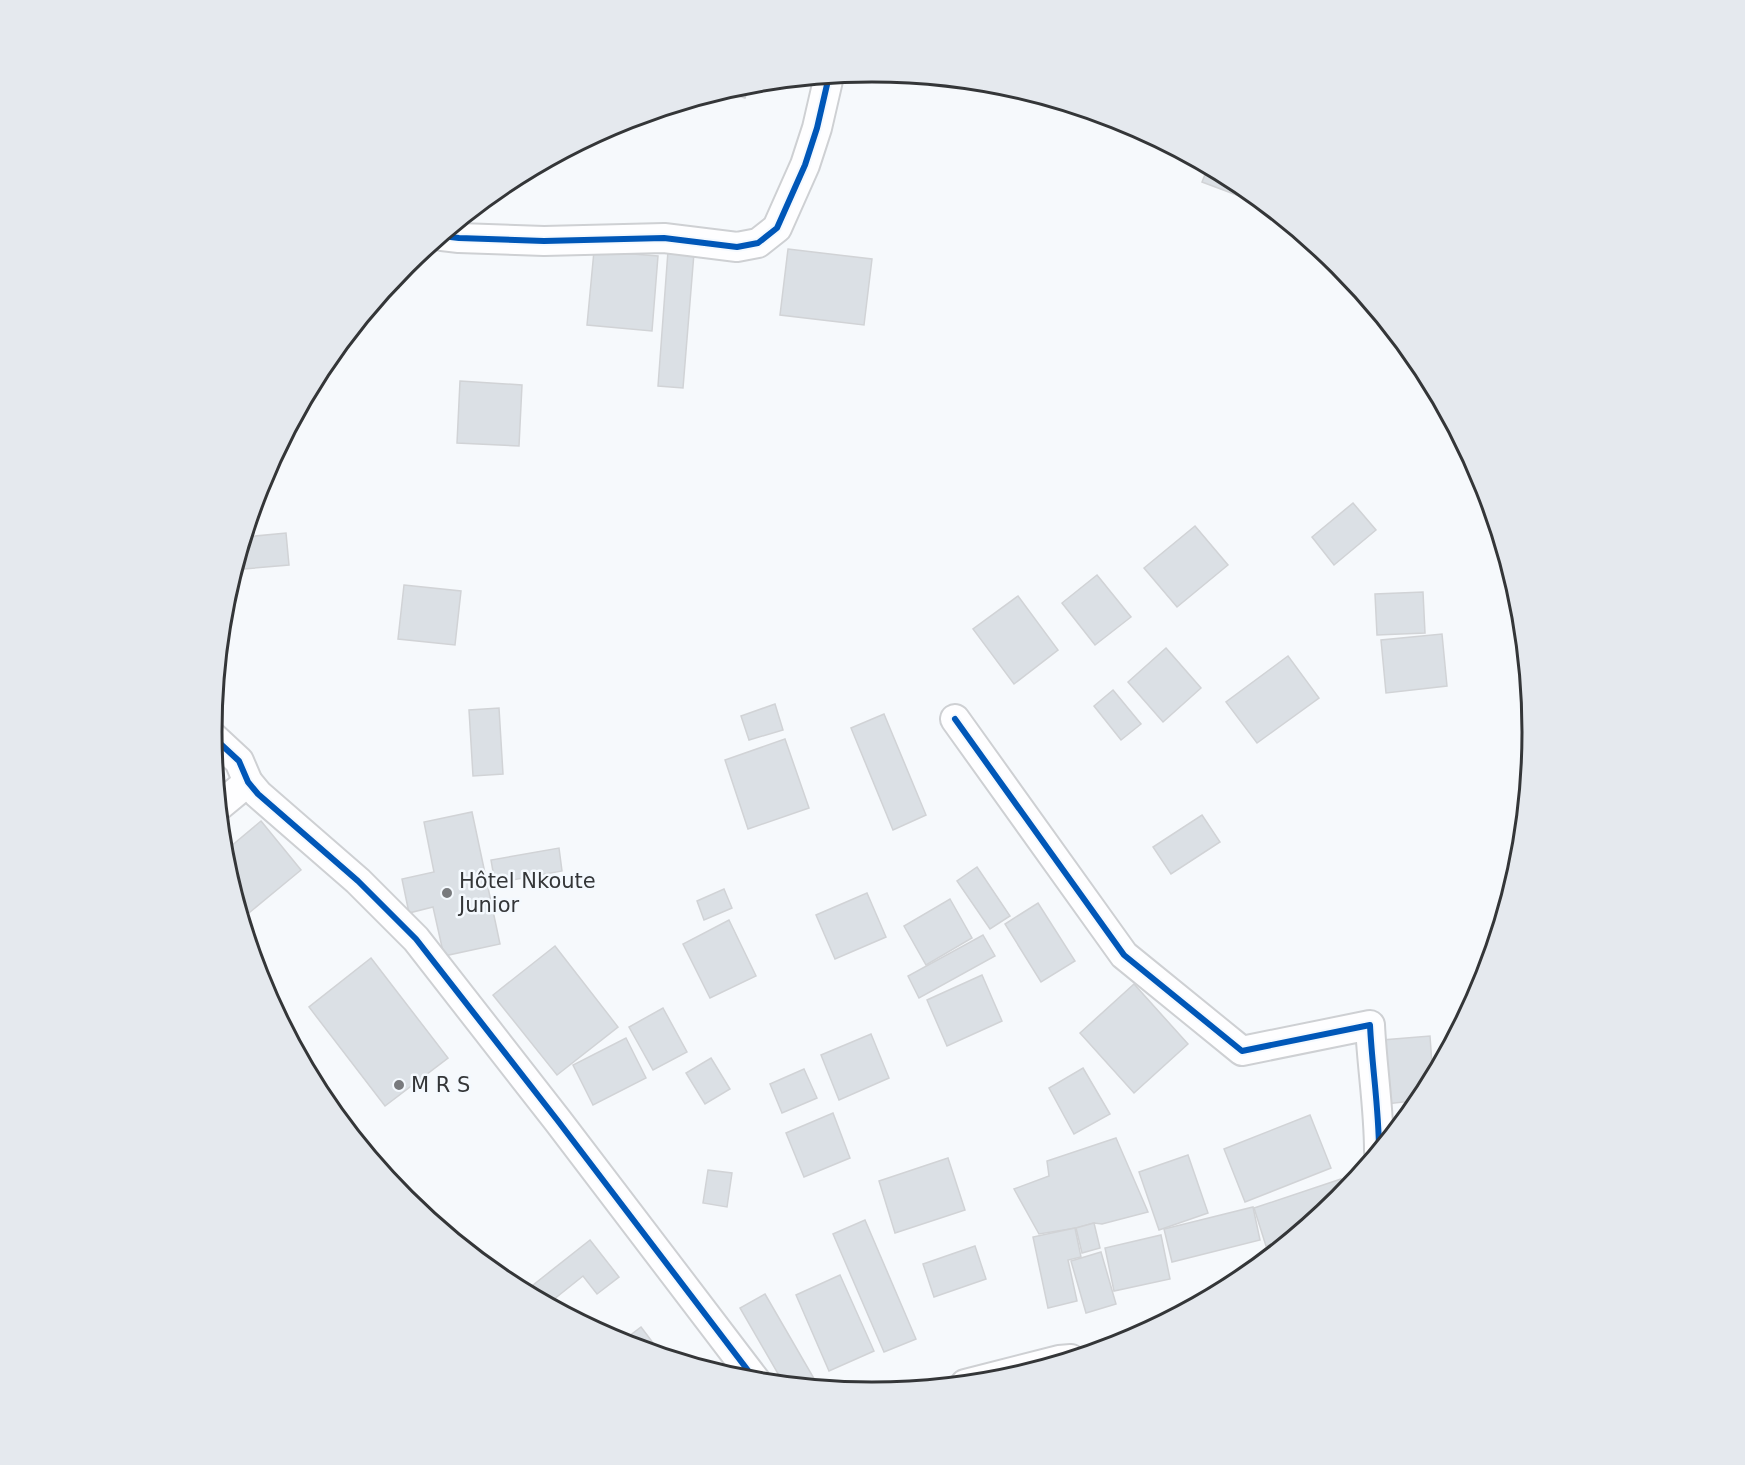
<svg xmlns="http://www.w3.org/2000/svg" width="1745" height="1465" font-family="'DejaVu Sans',sans-serif">
<style>
.building{fill:#dbe0e5;stroke:#d1d3d6;stroke-width:1.5}
.lines{fill:none;stroke-linecap:round;stroke-linejoin:round}
.minor-casing{stroke:#ced0d3;stroke-width:32}
.minor{stroke:#fefeff;stroke-width:28}
.cycleway-casing{stroke:#f4f9fe;stroke-width:10}
.cycleway{stroke:#0057b8;stroke-width:6}
.poi-dot{fill:#787a7d;stroke:#f4f9fe;stroke-width:2}
.labels{text-anchor:middle;stroke-width:5;stroke-linejoin:round;paint-order:stroke}
.poi-label{font-size:21px;fill:#343638;stroke:#f4f9fe;text-anchor:start}
.rim{fill:none;stroke:#343638;stroke-width:3}
</style>
<rect width="100%" height="100%" fill="#f6f9fc"/>
<g class="building">
<polygon points="750,84 745,98 723,91 744,85"/>
<polygon points="1208,167 1240,184 1253,194 1250,200 1202,182"/>
<polygon points="788,249 872,259 864,325 780,315"/>
<polygon points="594,251 658,256 652,331 587,325"/>
<polygon points="668,251 694,253 683,388 658,386"/>
<polygon points="403,269 399,288 388,287"/>
<polygon points="460,381 522,385 519,446 457,443"/>
<polygon points="1353,503 1376,530 1334,565 1312,537"/>
<polygon points="1195,526 1228,565 1177,607 1144,568"/>
<polygon points="286,533 289,565 244,569 242,546 245,537"/>
<polygon points="1097,575 1131,617 1095,645 1062,603"/>
<polygon points="404,585 461,591 455,645 398,639"/>
<polygon points="1423,592 1425,633 1377,635 1375,594"/>
<polygon points="1018,596 1058,650 1014,684 973,629"/>
<polygon points="1442,634 1447,686 1386,693 1381,640"/>
<polygon points="1166,648 1201,688 1163,722 1128,682"/>
<polygon points="1288,656 1319,698 1257,743 1226,702"/>
<polygon points="1113,690 1141,724 1121,740 1094,706"/>
<polygon points="775,704 783,730 749,740 741,716"/>
<polygon points="499,708 503,774 473,776 469,710"/>
<polygon points="884,714 926,815 893,830 851,728"/>
<polygon points="785,739 809,808 748,829 725,760"/>
<polygon points="472,812 500,944 444,956 433,907 409,913 402,879 434,872 424,822"/>
<polygon points="1202,815 1220,842 1171,874 1153,847"/>
<polygon points="261,821 301,870 244,917 240,913 225,861 224,852"/>
<polygon points="559,848 562,871 495,883 491,860"/>
<polygon points="977,867 1010,916 990,929 957,881"/>
<polygon points="724,889 732,908 704,920 697,901"/>
<polygon points="867,893 886,937 835,959 816,915"/>
<polygon points="950,899 972,938 926,965 904,926"/>
<polygon points="1038,903 1075,961 1041,982 1005,924"/>
<polygon points="729,920 756,976 710,998 683,944"/>
<polygon points="983,935 995,956 919,998 908,976"/>
<polygon points="555,946 618,1027 557,1075 493,995"/>
<polygon points="371,958 448,1058 385,1106 309,1007"/>
<polygon points="982,975 1002,1021 947,1046 927,1000"/>
<polygon points="1134,984 1188,1044 1134,1093 1080,1033"/>
<polygon points="663,1008 687,1052 653,1070 629,1027"/>
<polygon points="871,1034 889,1078 839,1100 821,1055"/>
<polygon points="1430,1036 1433,1079 1421,1100 1386,1104 1382,1040"/>
<polygon points="626,1038 646,1078 593,1105 573,1065"/>
<polygon points="711,1058 730,1089 705,1104 686,1073"/>
<polygon points="1083,1068 1110,1114 1074,1134 1049,1088"/>
<polygon points="804,1069 817,1098 782,1113 770,1084"/>
<polygon points="833,1113 850,1158 804,1177 786,1133"/>
<polygon points="1310,1115 1331,1168 1245,1202 1224,1149"/>
<polygon points="1116,1138 1148,1212 1102,1224 1094,1223 1076,1228 1039,1234 1014,1189 1049,1176 1047,1161"/>
<polygon points="1188,1155 1208,1213 1159,1230 1139,1172"/>
<polygon points="948,1158 965,1210 895,1233 879,1181"/>
<polygon points="708,1170 732,1173 727,1207 703,1203"/>
<polygon points="1341,1179 1346,1192 1339,1200 1295,1236 1266,1246 1254,1208"/>
<polygon points="1253,1207 1260,1240 1172,1262 1164,1229"/>
<polygon points="865,1220 916,1339 884,1352 833,1234"/>
<polygon points="1094,1223 1100,1248 1082,1253 1076,1228"/>
<polygon points="1075,1228 1081,1257 1068,1260 1077,1301 1048,1308 1033,1237"/>
<polygon points="1161,1235 1170,1279 1114,1291 1105,1248"/>
<polygon points="590,1240 619,1277 597,1294 583,1276 548,1304 533,1285"/>
<polygon points="975,1246 986,1279 934,1297 923,1264"/>
<polygon points="1101,1252 1116,1304 1086,1313 1071,1261"/>
<polygon points="840,1275 874,1351 829,1371 796,1295"/>
<polygon points="765,1294 816,1382 808,1387 784,1384 740,1308"/>
<polygon points="641,1327 663,1356 620,1343"/>
</g>
<g class="lines">
<g class="minor-casing">
<g id="minor">
<polyline points="442,236 459,238 544,241 664,238 737,247 758,243 777,228 805,165 817,128 829,76"/>
<path d="M955 719 1124 955 1242 1051 1370 1025C1372 1067 1379 1109 1379 1151"/>
<polyline points="212,736 239,761 248,782 258,794 358,881 416,939 558,1121 756,1381"/>
<polyline points="219,806 248,782"/>
<polyline points="965,1384 1059,1360 1071,1359"/>
</g>
</g>
<use href="#minor" class="minor"/>
<g class="cycleway-casing">
<g id="cycleway">
<polyline points="442,236 459,238 544,241 664,238 737,247 758,243 777,228 805,165 817,128 829,76"/>
<path d="M955 719 1124 955 1242 1051 1370 1025C1372 1067 1379 1109 1379 1151"/>
<polyline points="212,736 239,761 248,782 258,794 358,881 416,939 558,1121 756,1381"/>
</g>
</g>
<use href="#cycleway" class="cycleway"/>
</g>
<g class="poi-dot">
<circle cx="447" cy="893" r="6"/>
<circle cx="399" cy="1085" r="6"/>
</g>
<g class="labels">
<g class="poi-label">
<text x="459" y="888">Hôtel Nkoute<tspan x="459" dy="24">Junior</tspan></text>
<text x="411" y="1092">M R S</text>
</g>
</g>
<path d="M0 0H1745V1465H0ZM222 732a650 650 0 1 1 1300 0a650 650 0 1 1-1300 0Z" fill="#e5e9ee" fill-rule="evenodd"/>
<path class="rim" d="M222 732a650 650 0 1 1 1300 0a650 650 0 1 1-1300 0Z"/>
</svg>
